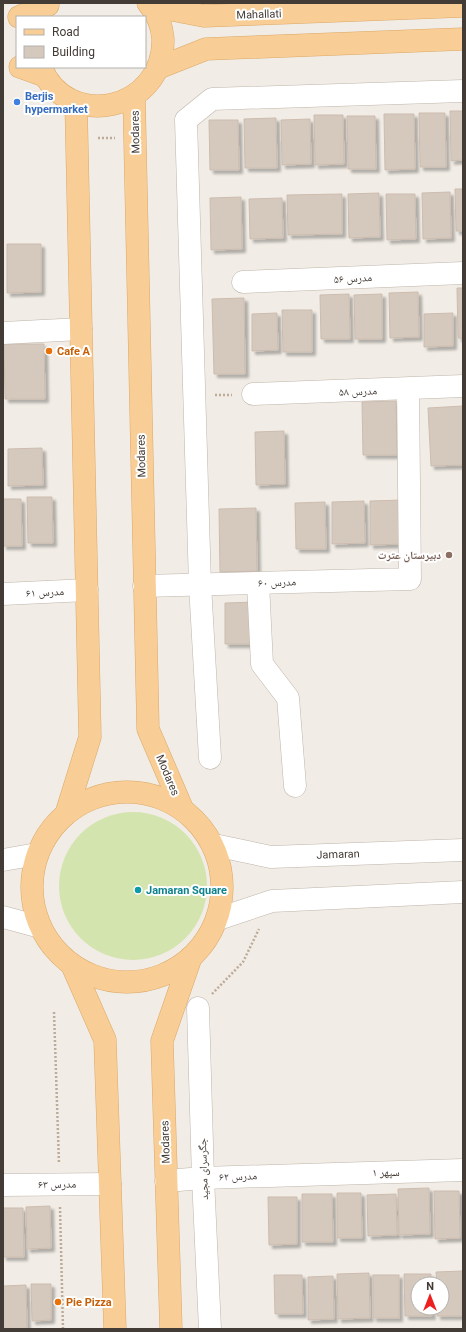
<svg xmlns="http://www.w3.org/2000/svg" width="466" height="1332" font-family="Roboto,'Noto Naskh Arabic',sans-serif">
<style>
.green{fill:#d4e4af}
.building{fill:#d5c9be;stroke:#ccbcae;filter:url(#shadow)}
.lines{fill:none;stroke-linecap:round;stroke-linejoin:round}
.minor-casing{stroke:#bfb5ab;stroke-width:23}
.major-casing{stroke:#dca867;stroke-width:23}
.path{stroke:#bdab9a;stroke-width:2.5;stroke-dasharray:2 2;stroke-linecap:butt}
.minor{stroke:#fff;stroke-width:22}
.major{stroke:#f8ce96;stroke-width:22}
.shop-dot{fill:#3f7fe0;stroke:#fff;stroke-width:1.5}
.food-dot{fill:#e8710a;stroke:#fff;stroke-width:1.5}
.education-dot{fill:#8d6e63;stroke:#fff;stroke-width:1.5}
.culture-dot{fill:#0f9aa8;stroke:#fff;stroke-width:1.5}
.labels{text-anchor:middle;stroke-width:4;stroke-linejoin:round;paint-order:stroke}
.street-label{font-size:11px;fill:#433b35;stroke:#fff}
.shop-label{font-size:11px;font-weight:bold;fill:#366cbe;stroke:#fff;text-anchor:start}
.food-label{font-size:11px;font-weight:bold;fill:#c56008;stroke:#fff;text-anchor:start}
.education-label{font-size:11px;font-weight:bold;fill:#785e54;stroke:#fff;text-anchor:end}
.culture-label{font-size:11px;font-weight:bold;fill:#0d838f;stroke:#fff;text-anchor:start}
</style>
<defs>
<filter id="shadow"><feDropShadow dx="3.5" dy="3.5" stdDeviation="1" flood-color="#0004"/></filter>
</defs>
<rect width="100%" height="100%" fill="#f1ece5"/>
<circle class="green" cx="133" cy="886" r="74"/>
<g class="building">
<polygon points="450,111 463,111 463,160 451,161"/>
<polygon points="419,113 445,113 446,167 420,167"/>
<polygon points="384,114 414,114 415,169 385,170"/>
<polygon points="314,115 343,115 344,164 315,165"/>
<polygon points="347,116 375,116 376,169 348,169"/>
<polygon points="276,118 277,168 245,168 244,119"/>
<polygon points="310,119 311,164 282,165 281,120"/>
<polygon points="209,120 238,120 239,170 210,170"/>
<polygon points="455,189 463,189 463,231 456,231"/>
<polygon points="450,192 451,238 423,239 422,193"/>
<polygon points="379,193 380,237 349,238 348,194"/>
<polygon points="342,194 342,234 288,235 287,195"/>
<polygon points="386,194 415,194 416,239 387,240"/>
<polygon points="241,197 242,249 211,250 210,198"/>
<polygon points="282,198 283,238 250,239 249,199"/>
<polygon points="7,244 41,244 41,292 7,293"/>
<polygon points="457,288 463,288 463,338 458,338"/>
<polygon points="418,292 419,337 390,338 389,293"/>
<polygon points="349,294 350,339 321,339 320,295"/>
<polygon points="382,294 382,339 355,339 354,295"/>
<polygon points="244,298 245,374 214,374 212,299"/>
<polygon points="282,310 312,310 312,352 283,352"/>
<polygon points="277,313 278,350 252,351 252,314"/>
<polygon points="453,313 453,346 424,347 424,314"/>
<polygon points="4,344 44,344 45,399 5,399"/>
<polygon points="396,401 397,455 363,455 362,402"/>
<polygon points="463,406 463,465 431,466 428,408"/>
<polygon points="284,431 285,484 256,485 255,432"/>
<polygon points="42,448 43,485 8,486 8,449"/>
<polygon points="27,497 52,497 53,543 28,543"/>
<polygon points="3,499 21,499 22,546 3,546"/>
<polygon points="403,500 403,544 370,545 370,501"/>
<polygon points="364,501 365,543 332,544 332,502"/>
<polygon points="325,502 326,549 296,549 295,503"/>
<polygon points="256,508 257,571 220,572 219,509"/>
<polygon points="255,602 256,644 225,644 225,603"/>
<polygon points="429,1188 430,1234 399,1235 398,1189"/>
<polygon points="434,1191 459,1191 460,1238 435,1239"/>
<polygon points="337,1193 361,1193 362,1238 337,1238"/>
<polygon points="302,1194 332,1194 333,1242 302,1242"/>
<polygon points="396,1194 397,1235 368,1236 367,1195"/>
<polygon points="268,1197 297,1197 297,1244 269,1245"/>
<polygon points="50,1206 51,1248 27,1249 26,1207"/>
<polygon points="3,1208 23,1208 24,1257 3,1257"/>
<polygon points="463,1271 463,1316 437,1316 437,1308 442,1308 442,1284 437,1284 436,1272"/>
<polygon points="369,1273 370,1318 338,1319 337,1274"/>
<polygon points="404,1274 431,1274 431,1284 418,1284 418,1308 431,1308 432,1316 405,1316"/>
<polygon points="274,1275 302,1275 303,1314 275,1314"/>
<rect x="373" y="1275" width="26" height="43"/>
<polygon points="333,1276 334,1319 308,1320 308,1277"/>
<polygon points="31,1284 51,1284 51,1320 32,1321"/>
<polygon points="26,1285 27,1329 3,1329 3,1286"/>
</g>
<g class="lines">
<g class="minor-casing">
<g id="minor">
<polyline points="243,282 463,273"/>
<polyline points="3,333 81,329"/>
<polyline points="253,394 463,386"/>
<polyline points="258,583 262,664 288,698 295,786"/>
<polyline points="144,586 410,579 408,389"/>
<polyline points="3,594 87,590"/>
<polyline points="210,758 200,585 186,120 212,99 463,91"/>
<polyline points="214,845 271,857 463,850"/>
<polyline points="3,860 37,854"/>
<polyline points="3,917 40,927"/>
<polyline points="218,919 272,901 463,892"/>
<polyline points="198,1008 203,1178 210,1329"/>
<polyline points="166,1181 203,1178 463,1170"/>
<polyline points="3,1185 110,1184"/>
</g>
</g>
<g class="major-casing">
<g id="major">
<polyline points="152,6 204,16 463,6"/>
<polyline points="19,17 48,5"/>
<polyline points="20,67 45,76"/>
<path d="M41 67C67 132 164 111 163 39 162 27 157 13 148 3"/>
<polyline points="158,68 206,49 463,39"/>
<polyline points="134,96 148,729 182,808"/>
<circle cx="127" cy="887" r="95"/>
<polyline points="66,814 90,737 76,103"/>
<polyline points="72,965 105,1040 115,1329"/>
<polyline points="171,1329 162,1041 190,960"/>
</g>
</g>
<g class="path">
<polyline points="98,138 115,138"/>
<polyline points="215,395 232,395"/>
<polyline points="212,994 243,962 259,929"/>
<polyline points="54,1012 59,1164"/>
<polyline points="60,1207 63,1329"/>
</g>
<use href="#minor" class="minor"/>
<use href="#major" class="major"/>
</g>
<circle class="shop-dot" cx="17" cy="102" r="4"/>
<g class="food-dot">
<circle cx="49" cy="351" r="4"/>
<circle cx="58" cy="1302" r="4"/>
</g>
<circle class="education-dot" cx="449" cy="555" r="4"/>
<circle class="culture-dot" cx="138" cy="890" r="4"/>
<g class="labels">
<g class="street-label">
<text transform="translate(259 14) rotate(-2)" y="4">Mahallati</text>
<text transform="translate(135 132) rotate(-91)" y="4">Modares</text>
<text transform="translate(353 278) rotate(-3)" y="4">مدرس ۵۶</text>
<text transform="translate(358 391) rotate(-2)" y="4">مدرس ۵۸</text>
<text transform="translate(141 456) rotate(-91)" y="4">Modares</text>
<text transform="translate(277 582) rotate(-2)" y="4">مدرس ۶۰</text>
<text transform="translate(45 592) rotate(-3)" y="4">مدرس ۶۱</text>
<text transform="translate(168 775) rotate(67)" y="4">Modares</text>
<text transform="translate(338 854) rotate(-2)" y="4">Jamaran</text>
<text transform="translate(165 1142) rotate(-92)" y="4">Modares</text>
<text transform="translate(203 1169) rotate(-92)" y="4">جگرسرای مجید</text>
<text transform="translate(386 1172) rotate(-1)" y="4">سپهر ۱</text>
<text transform="translate(238 1176) rotate(-2)" y="4">مدرس ۶۲</text>
<text transform="translate(57 1184) rotate(-1)" y="4">مدرس ۶۳</text>
</g>
<g class="shop-label">
<text x="25" y="100">Berjis<tspan x="25" dy="13">hypermarket</tspan></text>
</g>
<g class="food-label">
<text x="57" y="355">Cafe A</text>
<text x="66" y="1306">Pie Pizza</text>
</g>
<g class="education-label">
<text x="441" y="559">دبیرستان عترت</text>
</g>
<g class="culture-label">
<text x="146" y="894">Jamaran Square</text>
</g>
</g>
<rect width="466" height="1332" fill="none" stroke="#433b35" stroke-width="8"/>
<rect x="16" y="16" width="130" height="52" fill="#ffffff" stroke="#b4b1ae"/>
<rect x="24" y="29" width="20" height="6" fill="#f8ce96" stroke="#b4b1ae"/>
<text x="52" y="36" font-size="12" fill="#433b35">Road</text>
<rect x="24" y="46" width="20" height="12" fill="#d5c9be" stroke="#b4b1ae"/>
<text x="52" y="56" font-size="12" fill="#433b35">Building</text>
<g transform="translate(430 1296)"><circle r="19" fill="#ffffff" stroke="#b4b1ae"/>
<path d="M0-3L7 15L0 10L-7 15Z" fill="#ee201f"/>
<text y="-6" font-size="11" font-weight="bold" text-anchor="middle" fill="#433b35">N</text>
</g>
</svg>
